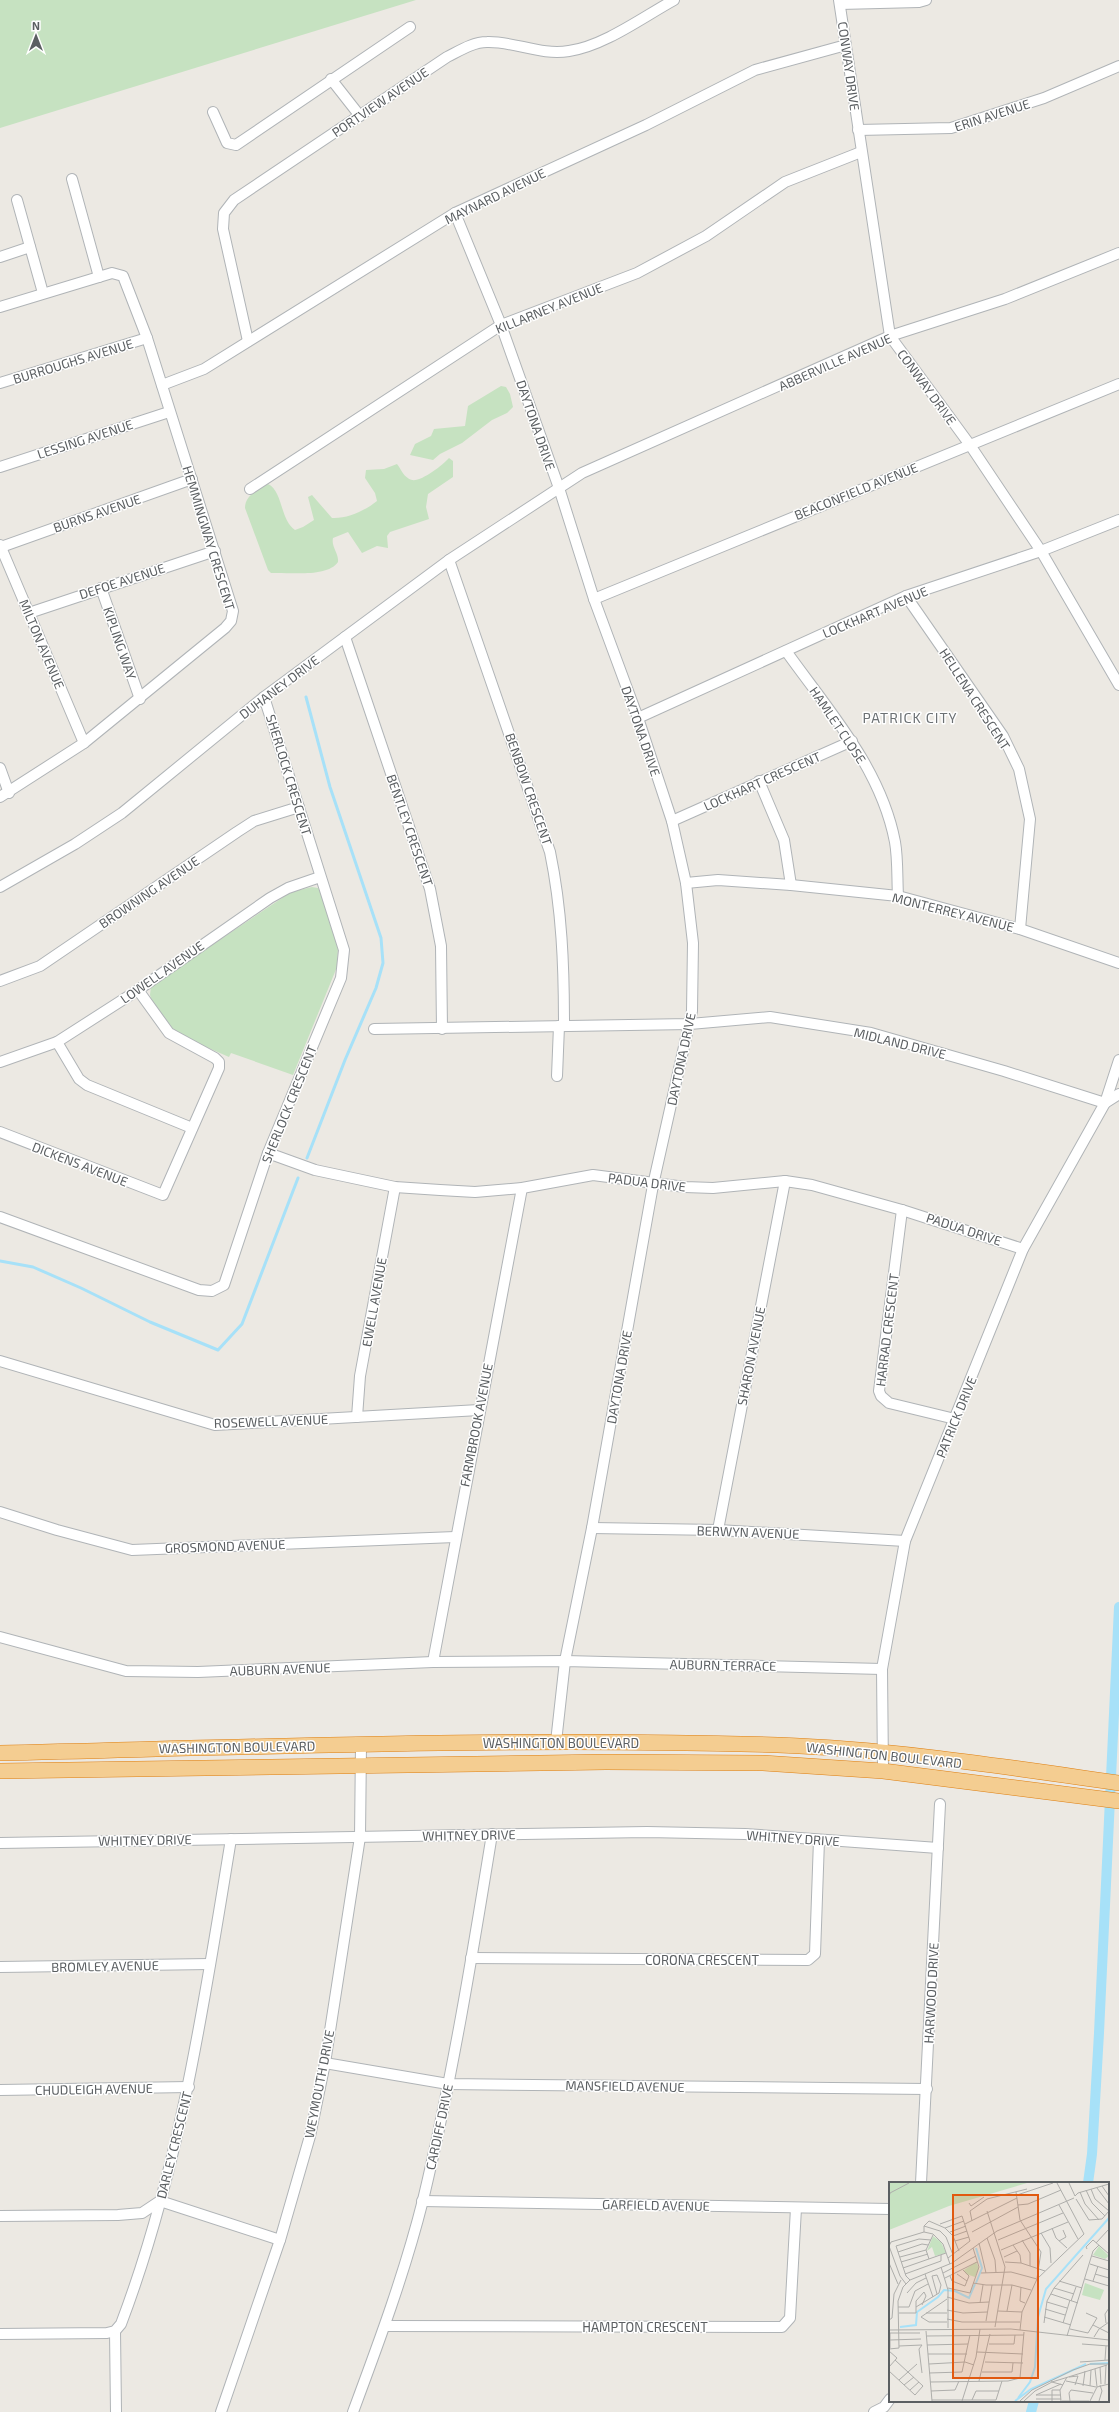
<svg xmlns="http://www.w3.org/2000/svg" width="1119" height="2412" font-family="'Exo 2',sans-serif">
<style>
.green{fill:#c6e2c1}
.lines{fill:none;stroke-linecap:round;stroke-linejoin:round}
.stream{stroke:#a7e1f8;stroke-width:3}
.canal{stroke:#a7e1f8;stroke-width:10}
.minor-casing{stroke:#b0b4b7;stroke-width:12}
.highway-casing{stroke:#de7f11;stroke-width:16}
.minor{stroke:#fff;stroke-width:10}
.highway{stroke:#f4cd91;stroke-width:15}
.labels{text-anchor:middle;stroke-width:3;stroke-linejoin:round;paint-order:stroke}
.street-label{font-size:13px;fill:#5b5f62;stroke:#fff}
.neighbourhood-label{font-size:14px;letter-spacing:1px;fill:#6c7174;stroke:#fff}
.inset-river{fill:none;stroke:#a7e1f8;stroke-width:2}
.inset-road{fill:none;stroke:#aeaeab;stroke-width:1}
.view{fill:#e15910;fill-opacity:0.15;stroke:#e15910;stroke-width:2}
.inset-edge{fill:none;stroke:#5b5f62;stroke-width:2}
</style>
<rect width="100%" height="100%" fill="#ece9e3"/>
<g class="green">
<polygon points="0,0 416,0 0,128"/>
<polygon points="501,386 506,387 510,394 513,407 507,413 492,420 462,443 440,454 433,460 410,455 415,444 431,436 434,429 465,426 468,406"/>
<path d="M449 458 453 461V477L428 494 426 507 429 519 390 532 387 536 388 548 377 546 362 553 348 532 333 538C331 547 339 553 338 562 327 578 289 572 271 573L268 570 245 508C245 495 258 490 268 484 283 491 280 520 295 530L303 527 314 520 308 497 312 495 332 518C347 519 366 510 377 501L375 493 365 478 366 470 384 469 397 464C401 469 404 478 412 480 421 482 443 465 449 458Z"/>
<polygon points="312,887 318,888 323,896 338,947 337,967 293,1075 231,1053 229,1057 174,1033 152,1001 150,995 151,986 291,892"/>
</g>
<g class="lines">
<g class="stream">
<polyline points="306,697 330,787 381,938 383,963 376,988 345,1060 307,1158"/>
<polyline points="0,1261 33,1267 81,1288 150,1322 218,1350 242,1324 298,1178"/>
</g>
<g class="canal">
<polyline points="1088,2183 1092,2154 1099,2033 1119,1607"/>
<polyline points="1031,2412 1034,2401"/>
</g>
<g class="minor-casing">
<g id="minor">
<polyline points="839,0 890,336 970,445 1041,551 1119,685"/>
<polyline points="840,4 919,2 926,0"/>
<polyline points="331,79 360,116"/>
<polyline points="213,112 227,143 236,145 410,27"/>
<polyline points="858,130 951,128 1044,98 1119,66"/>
<polyline points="72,179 99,277"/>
<polyline points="17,200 43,293"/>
<polyline points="455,213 501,325 559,488 594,599 638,718 672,821 686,883 693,943 692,1011 653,1185 592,1528 565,1661 556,1742"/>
<polyline points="0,257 30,247"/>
<polyline points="0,307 112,273 123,276 147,338 233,611 231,621 225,628 84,743 0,797"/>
<path d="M248 341 223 229 224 213 234 200 447 57C459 51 473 42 487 42 514 41 541 56 569 51 604 46 643 17 674 0"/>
<polyline points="0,383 147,338"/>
<polyline points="162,385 204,369 455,213 646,125 755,70 846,45"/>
<polyline points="0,467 169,412"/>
<polyline points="250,489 501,325 637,273 706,236 785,182 861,152"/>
<polyline points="0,545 84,743"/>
<polyline points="1,547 192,479"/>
<path d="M449 560 550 852C562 910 564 966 564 1025"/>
<polyline points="101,588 140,699"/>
<polyline points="906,596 1003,736 1019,769 1030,819 1020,929"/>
<polyline points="594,599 1119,384"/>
<polyline points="29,613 215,551"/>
<polyline points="345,637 430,889 441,946 442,1029"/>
<path d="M786 651C828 710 881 768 895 842 898 859 897 878 898 896"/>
<polyline points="638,718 906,596 1041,551 1119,520"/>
<polyline points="0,768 9,793"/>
<polyline points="759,781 784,840 791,885"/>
<polyline points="672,821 852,741"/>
<polyline points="686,883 718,880 791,885 898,896 1020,929 1119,963"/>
<polyline points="0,887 75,844 122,813 264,697 345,637 449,560 582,473 890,336 1005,299 1119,253"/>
<polyline points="0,981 40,966 237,832 254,821 299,807"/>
<polyline points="374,1029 690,1024 770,1017 871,1033 1004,1071 1105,1103"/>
<polyline points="57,1042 79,1079 87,1085 192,1128"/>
<polyline points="0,1062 57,1042 138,990 270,898 288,888 320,877"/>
<polyline points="557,1076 559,1026"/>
<polyline points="1105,1103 1119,1060"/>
<polyline points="0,1132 163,1195 219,1068 219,1062 215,1058 169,1033 138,990"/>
<polyline points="268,1153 315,1170 395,1187 440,1190 475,1192 522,1188 593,1175 685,1187 713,1188 785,1181 812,1185 902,1210 1023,1249"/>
<polyline points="902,1210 879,1391 881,1396 889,1403 955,1419"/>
<polyline points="0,1217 199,1290 212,1291 224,1285 268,1153 341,978 344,950 264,697"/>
<polyline points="0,1361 215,1425 479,1410"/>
<polyline points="357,1417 360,1376 395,1187"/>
<polyline points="0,1512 57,1530 132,1550 455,1537"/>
<polyline points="592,1528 718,1530 905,1541"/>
<polyline points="718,1530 785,1181"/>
<polyline points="0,1637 126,1671 198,1672 433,1662 565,1661 882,1669"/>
<polyline points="433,1662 522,1188"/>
<polyline points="883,1771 882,1669 905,1541 1023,1249 1105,1103 1119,1094"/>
<polyline points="0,1843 647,1832 745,1834 938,1848"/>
<polyline points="471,1958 808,1960 815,1954 819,1840"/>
<polyline points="0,1967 210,1964"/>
<polyline points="325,2063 448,2084 927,2089"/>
<polyline points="0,2090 189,2087"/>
<polyline points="921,2183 940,1804"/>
<polyline points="422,2201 890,2209"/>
<polyline points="0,2216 118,2215 142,2213 160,2201 280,2240"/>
<polyline points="385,2326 782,2327 790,2318 796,2208"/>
<polyline points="115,2331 116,2412"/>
<path d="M0 2334 107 2333 115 2331 121 2324C180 2168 204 2003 231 1839"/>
<polyline points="221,2412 280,2240 310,2136 325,2063 360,1837 361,1745"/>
<path d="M353 2412C379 2342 405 2272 423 2200 452 2079 472 1957 492 1834"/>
<polyline points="874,2412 884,2407 890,2399"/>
</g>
</g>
<g class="highway-casing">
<g id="highway">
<path d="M0 1753C259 1747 519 1737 778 1745 892 1749 1006 1767 1119 1783"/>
<polyline points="0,1771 606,1762 763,1763 883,1771 1119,1801"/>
</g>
</g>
<use href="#minor" class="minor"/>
<use href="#highway" class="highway"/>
</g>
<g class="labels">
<g class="street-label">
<text transform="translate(849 66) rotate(82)" y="5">CONWAY DRIVE</text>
<text transform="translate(380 102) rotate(-34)" y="5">PORTVIEW AVENUE</text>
<text transform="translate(992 115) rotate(-18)" y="5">ERIN AVENUE</text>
<text transform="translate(495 196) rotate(-26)" y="5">MAYNARD AVENUE</text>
<text transform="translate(549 308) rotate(-22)" y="5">KILLARNEY AVENUE</text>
<text transform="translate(73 361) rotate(-17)" y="5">BURROUGHS AVENUE</text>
<text transform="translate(835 362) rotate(-24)" y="5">ABBERVILLE AVENUE</text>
<text transform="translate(927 387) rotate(54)" y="5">CONWAY DRIVE</text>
<text transform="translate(536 425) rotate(71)" y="5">DAYTONA DRIVE</text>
<text transform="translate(85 439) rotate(-18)" y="5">LESSING AVENUE</text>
<text transform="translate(856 491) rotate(-22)" y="5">BEACONFIELD AVENUE</text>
<text transform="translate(97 513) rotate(-19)" y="5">BURNS AVENUE</text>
<text transform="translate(209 538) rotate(73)" y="5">HEMMINGWAY CRESCENT</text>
<text transform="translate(122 581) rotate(-18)" y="5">DEFOE AVENUE</text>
<text transform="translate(875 612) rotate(-23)" y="5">LOCKHART AVENUE</text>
<text transform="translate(120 643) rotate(71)" y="5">KIPLING WAY</text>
<text transform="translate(42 644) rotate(67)" y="5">MILTON AVENUE</text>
<text transform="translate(279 687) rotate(-37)" y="5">DUHANEY DRIVE</text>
<text transform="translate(975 699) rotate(57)" y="5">HELLENA CRESCENT</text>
<text transform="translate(838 725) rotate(56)" y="5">HAMLET CLOSE</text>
<text transform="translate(641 731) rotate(71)" y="5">DAYTONA DRIVE</text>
<text transform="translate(289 775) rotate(73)" y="5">SHERLOCK CRESCENT</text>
<text transform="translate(762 781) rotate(-24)" y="5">LOCKHART CRESCENT</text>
<text transform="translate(529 789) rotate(71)" y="5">BENBOW CRESCENT</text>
<text transform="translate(410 830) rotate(71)" y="5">BENTLEY CRESCENT</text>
<text transform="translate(149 892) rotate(-34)" y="5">BROWNING AVENUE</text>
<text transform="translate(953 912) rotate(14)" y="5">MONTERREY AVENUE</text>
<text transform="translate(162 972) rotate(-35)" y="5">LOWELL AVENUE</text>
<text transform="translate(900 1043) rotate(14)" y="5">MIDLAND DRIVE</text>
<text transform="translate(681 1059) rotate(-78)" y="5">DAYTONA DRIVE</text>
<text transform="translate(289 1104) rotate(-68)" y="5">SHERLOCK CRESCENT</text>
<text transform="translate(80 1164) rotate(21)" y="5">DICKENS AVENUE</text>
<text transform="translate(647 1182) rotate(7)" y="5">PADUA DRIVE</text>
<text transform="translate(964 1229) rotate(18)" y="5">PADUA DRIVE</text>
<text transform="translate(374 1302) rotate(-80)" y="5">EWELL AVENUE</text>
<text transform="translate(887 1330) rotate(-83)" y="5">HARRAD CRESCENT</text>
<text transform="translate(751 1356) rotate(-79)" y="5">SHARON AVENUE</text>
<text transform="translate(619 1377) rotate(-80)" y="5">DAYTONA DRIVE</text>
<text transform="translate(956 1417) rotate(-68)" y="5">PATRICK DRIVE</text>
<text transform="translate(271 1421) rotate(-2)" y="5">ROSEWELL AVENUE</text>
<text transform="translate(476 1425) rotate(-79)" y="5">FARMBROOK AVENUE</text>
<text transform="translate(748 1532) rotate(2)" y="5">BERWYN AVENUE</text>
<text transform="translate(225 1546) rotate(-2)" y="5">GROSMOND AVENUE</text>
<text transform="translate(723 1665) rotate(1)" y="5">AUBURN TERRACE</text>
<text transform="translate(280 1669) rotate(-2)" y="5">AUBURN AVENUE</text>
<text x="561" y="1748">WASHINGTON BOULEVARD</text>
<text transform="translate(237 1747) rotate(-1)" y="5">WASHINGTON BOULEVARD</text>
<text transform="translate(884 1755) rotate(6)" y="5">WASHINGTON BOULEVARD</text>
<text transform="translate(469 1835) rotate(-1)" y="5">WHITNEY DRIVE</text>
<text transform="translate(793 1838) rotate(4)" y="5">WHITNEY DRIVE</text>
<text transform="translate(145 1840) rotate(-1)" y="5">WHITNEY DRIVE</text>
<text x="702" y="1965">CORONA CRESCENT</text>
<text transform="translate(105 1966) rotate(-1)" y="5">BROMLEY AVENUE</text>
<text transform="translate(931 1993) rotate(-87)" y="5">HARWOOD DRIVE</text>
<text transform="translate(319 2084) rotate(-79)" y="5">WEYMOUTH DRIVE</text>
<text transform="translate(625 2086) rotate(1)" y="5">MANSFIELD AVENUE</text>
<text transform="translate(94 2089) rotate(-1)" y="5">CHUDLEIGH AVENUE</text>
<text transform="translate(439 2127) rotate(-78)" y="5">CARDIFF DRIVE</text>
<text transform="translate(174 2145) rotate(-76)" y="5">DARLEY CRESCENT</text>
<text transform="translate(656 2205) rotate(1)" y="5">GARFIELD AVENUE</text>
<text x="645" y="2332">HAMPTON CRESCENT</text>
</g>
<g class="neighbourhood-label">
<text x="910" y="723">PATRICK CITY</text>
</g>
</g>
<g transform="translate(889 2182)">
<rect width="220" height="220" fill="#ece9e3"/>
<path d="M0 1H138L60 24 0 48ZM44 54 52 60 57 71 46 74 43 65 38 69ZM210 64 220 74 216 77 204 73ZM87 80 90 86 86 95 77 92 75 88ZM196 101 215 108 211 118 193 113Z" fill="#c6e2c1"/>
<path class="inset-river" d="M87 66 93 86 87 101M11 145 27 143 28 130 49 115 55 108 66 109 80 116 86 102M201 182 220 181M129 216 141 200 146 185 149 135 157 107 220 36M126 219 142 207 197 182"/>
<path class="inset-road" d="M180 1 186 14M213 4 220 14M208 6 220 22M197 8 203 21 216 34M127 10 131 38 152 70 148 96M191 10 196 22 210 38M128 13 164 1M186 14 189 11 220 2M0 15 1 11 20 1M187 17 200 38 213 37 220 29 206 17 202 7M80 21 82 24 95 15M129 23 139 22 172 8M170 23 189 57M98 29 116 85 106 145M83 39 81 29 98 17 138 7M51 42 73 34 81 59 59 76M76 42 128 16M35 44 40 39 56 46 64 54 70 69M56 46 75 39M163 46 167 56 178 66M35 50V44L51 49 57 55 64 73M61 50 77 44M83 50 129 25M152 51 161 66 162 81M64 54 78 49M98 56 106 78 107 91M109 58 174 31M133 58 141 71V84M66 59 80 55M170 59 177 55 174 48M90 61 97 91M207 61 220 47M124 63 131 73 132 81M198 67 197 65 204 58 220 72M112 68 179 40M9 70 33 62 39 63M203 74 220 79M11 75 37 68M115 75 128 69M40 77 37 68 44 53M12 80 39 72M116 80 132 81 156 89M0 81 9 102M201 82 220 88M52 85 59 108V146M14 86 57 71M54 91 87 74M92 91 122 90 148 97M16 92 52 79V73M36 92 44 115M68 92 78 99M206 92 220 96M61 94 63 99 76 104 80 94 74 88M56 96 88 80M196 97 220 104M21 98 17 94 7 64 30 57 42 58M170 99 193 106M204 99 209 84M84 101 97 103H123L142 108M17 102 11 94 0 64 2 60 35 50 44 52 54 62 61 82M132 105 131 119 136 121M59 106 81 111 90 85 84 66M165 106 185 112M18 111 27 101 37 96M48 112 43 94 48 93 52 103M162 112 189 121M58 115 80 121 100 120M58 117 32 135 40 140H58M182 119 187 105M158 120 178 126M91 121 94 103M9 125H20L26 109 39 102M27 125 50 111 52 103M156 127 176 133M58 128 74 131 98 130M109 129 133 130M118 129 123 103M10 131H27V119L35 110 37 114 33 123M37 131H58M155 135 182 143M58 137 73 140H131M0 138 3 136 5 112 12 98M97 139 103 103M155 141 158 119 165 106 194 73M174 141 181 118M217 141 216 132 220 126M204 143 220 151M181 147 199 151 208 136 197 131M0 148 122 147 220 158M131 148 133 130 148 97 195 52 168 1M37 149 43 219M38 154 135 153M178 154 204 69 210 63M205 155 210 147 220 140M1 158 32 157M100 162H125L126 153M193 162 220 164M38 163 79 162M10 164 33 163 30 167 33 191M1 166V151H31M0 167 10 166 9 119 14 105 21 98 63 81 108 49 185 16M0 169 8 176 0 185M88 170 134 172M39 172H78M216 178 217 164M96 180 134 181M191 180 220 178M40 182 76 180 85 183M211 185 212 202M206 187 208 205M202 188 218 183M0 189 26 213 34 204 6 178M19 190 28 182M93 190H123L124 181M40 191 73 190 81 153M180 195 189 194 186 203M10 198 19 190M162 198 163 200 202 188 201 204M90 199 101 152M177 199 207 205M41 200 119 199 131 196 135 150M216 202 217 183M15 203 25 195M194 204 196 189M21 208 30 200M42 209 66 208 70 199M147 213 172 202M147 213H172M147 217H172M43 218H107M83 218 87 209H110M107 218 113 199M73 219 87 175 91 147M131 219 143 208 184 188 201 182H219M135 219 146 209 163 200 174 203M163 219V208H171M172 219 171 208 178 195M173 219H200M181 219 180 211 182 208 204 211M201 219 208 205 220 202M210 219 213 209 211 203"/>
<path class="view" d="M64 13H149V196H64Z"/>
<rect width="220" height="220" class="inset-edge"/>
</g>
<g transform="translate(36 36)" stroke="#ffffff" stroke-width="3" paint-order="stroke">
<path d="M0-3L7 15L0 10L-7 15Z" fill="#5b5f62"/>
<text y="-6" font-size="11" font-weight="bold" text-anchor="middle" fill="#5b5f62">N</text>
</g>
</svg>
